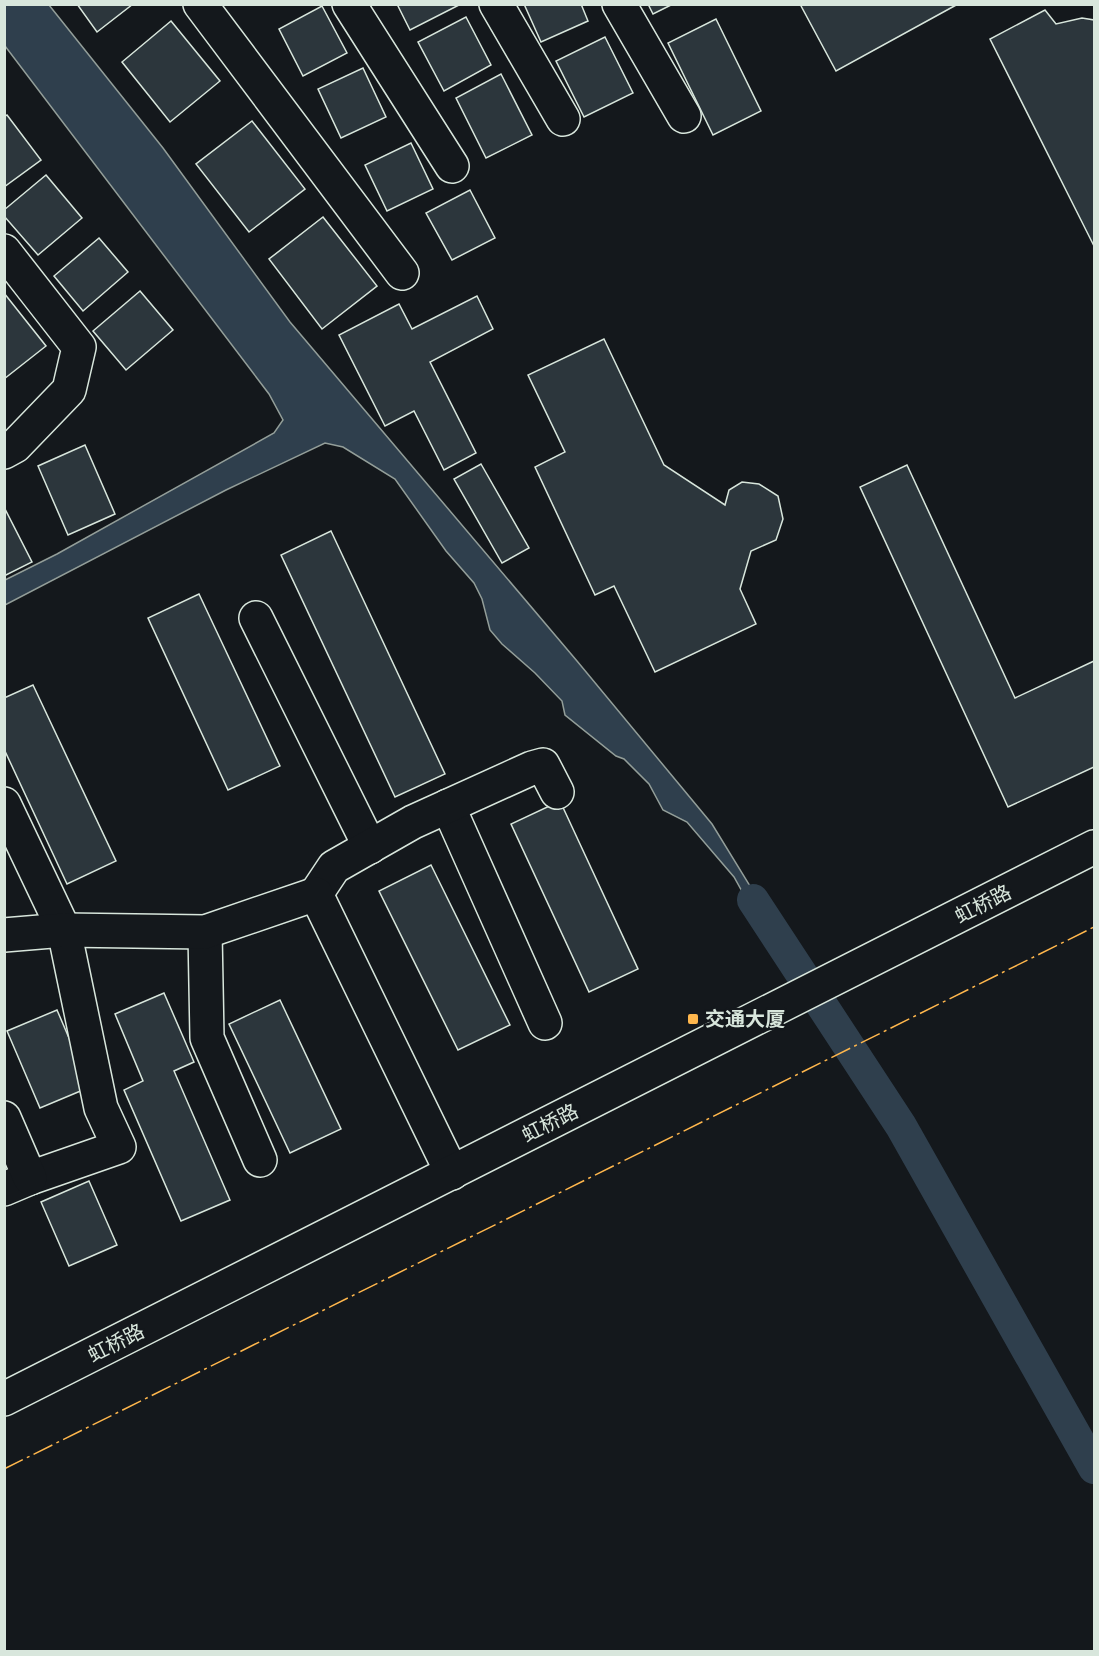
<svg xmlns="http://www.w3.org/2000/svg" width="1099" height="1656" font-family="'Varela Round','Noto Sans SC',sans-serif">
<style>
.water{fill:#2f3f4d;stroke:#939e99;stroke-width:1.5}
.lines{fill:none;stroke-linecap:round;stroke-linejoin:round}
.canal{stroke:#2f3f4d;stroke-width:32}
.building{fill:#2c363c;stroke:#d8e6dc;stroke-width:1.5}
.minor-casing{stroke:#d8e6dc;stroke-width:36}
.minor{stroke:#14181c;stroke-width:33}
.power{stroke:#ffb74d;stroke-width:1.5;stroke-dasharray:21 4.5 3 4.5;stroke-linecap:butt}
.poi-dot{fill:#ffb74d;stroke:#14181c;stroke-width:2}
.labels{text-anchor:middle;stroke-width:4.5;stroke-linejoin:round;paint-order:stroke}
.street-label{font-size:20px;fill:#d8e6dc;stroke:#14181c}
.poi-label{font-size:20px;font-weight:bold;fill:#d8e6dc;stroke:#14181c;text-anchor:start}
</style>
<rect width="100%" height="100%" fill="#14181c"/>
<polygon class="water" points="5,4 49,5 163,148 290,322 577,661 712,824 780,935 769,940 734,877 687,822 663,810 649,784 624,759 616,756 565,715 562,701 535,673 502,644 490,630 482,599 474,583 446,551 395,479 343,447 325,443 226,490 5,605 5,580 57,554 274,433 283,420 269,394 5,46"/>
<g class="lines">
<polyline class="canal" points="753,900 901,1126 1094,1468"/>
</g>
<g class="building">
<polygon points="77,4 133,4 97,32"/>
<polygon points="397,4 459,4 459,5 410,30"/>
<polygon points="524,4 581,4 588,21 541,42"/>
<polygon points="648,4 673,4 653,14"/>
<polygon points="800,4 958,4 836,71"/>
<polygon points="322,6 347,53 303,76 279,29"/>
<polygon points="1045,10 1056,24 1082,18 1094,20 1094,246 990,39"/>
<polygon points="466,17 491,65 444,91 418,42"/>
<polygon points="716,19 761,111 713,135 668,43"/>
<polygon points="171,21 220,81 170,122 122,62"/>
<polygon points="605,37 633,93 584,117 556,61"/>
<polygon points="363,68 386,117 341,138 318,89"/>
<polygon points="501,74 532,135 486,158 456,98"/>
<polygon points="7,115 41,160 4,187 4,117"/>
<polygon points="252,121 305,189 249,232 196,164"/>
<polygon points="411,143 433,189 387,211 365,165"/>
<polygon points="46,175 82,218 38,255 4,216 4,210"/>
<polygon points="470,190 495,238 452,260 426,213"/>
<polygon points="323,217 377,286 322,329 269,259"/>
<polygon points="99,238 128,272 83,311 54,276"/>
<polygon points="140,291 173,330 126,370 93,331"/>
<polygon points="4,293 46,346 4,379"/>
<polygon points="477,296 493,329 430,362 476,453 444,470 414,411 385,426 339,335 399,304 412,329"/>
<polygon points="604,339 664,465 725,505 729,490 742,482 759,484 778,496 783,519 776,540 751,551 740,589 756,624 655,672 614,586 595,595 535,467 565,452 528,375"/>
<polygon points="85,445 115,514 68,535 38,466"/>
<polygon points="481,464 529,548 502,563 454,479"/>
<polygon points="907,465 1015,698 1094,661 1094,767 1008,807 860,487"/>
<polygon points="4,507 32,562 4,576"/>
<polygon points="331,531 445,774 395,797 281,555"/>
<polygon points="199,594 280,766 228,790 148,618"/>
<polygon points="33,685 116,861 67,884 4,749 4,698"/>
<polygon points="560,801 638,969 589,992 511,824"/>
<polygon points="431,865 510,1025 458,1050 379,891"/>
<polygon points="164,993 194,1062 174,1071 230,1200 181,1221 124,1090 143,1081 115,1014"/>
<polygon points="280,1000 341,1129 290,1153 229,1024"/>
<polygon points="57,1010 90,1087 40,1108 7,1031"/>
<polygon points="89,1181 117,1245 69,1266 41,1202"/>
</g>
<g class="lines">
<g class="minor-casing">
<g id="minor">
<polyline points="200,4 402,273"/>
<polyline points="349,4 452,166"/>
<polyline points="496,4 563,119"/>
<polyline points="619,4 684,116"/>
<polyline points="4,251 79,347 69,390 15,446 4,452"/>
<polyline points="256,618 370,847"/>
<polyline points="4,804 64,930 101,1108 119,1147 30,1178 4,1189"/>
<polyline points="448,806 545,1023"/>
<polyline points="316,894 334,867 413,822 532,768 543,765 557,792"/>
<polyline points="205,932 207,1038 260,1160"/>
<polyline points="4,935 64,930 205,932 316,894 452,1173"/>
<polyline points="4,1118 30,1178"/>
<polyline points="4,1399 1094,847"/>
</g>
</g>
<use href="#minor" class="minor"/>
<polyline class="power" points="4,1469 1094,927"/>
</g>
<rect class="poi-dot" x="687" y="1013" width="12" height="12" rx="3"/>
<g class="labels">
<g class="street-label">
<text transform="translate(983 904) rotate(-27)" y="7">虹桥路</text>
<text transform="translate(550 1123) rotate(-27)" y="7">虹桥路</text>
<text transform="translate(116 1343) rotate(-27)" y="7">虹桥路</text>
</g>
<g class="poi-label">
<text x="705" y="1026">交通大厦</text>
</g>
</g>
<rect width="1099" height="1656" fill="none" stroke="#d8e6dc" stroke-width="12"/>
</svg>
